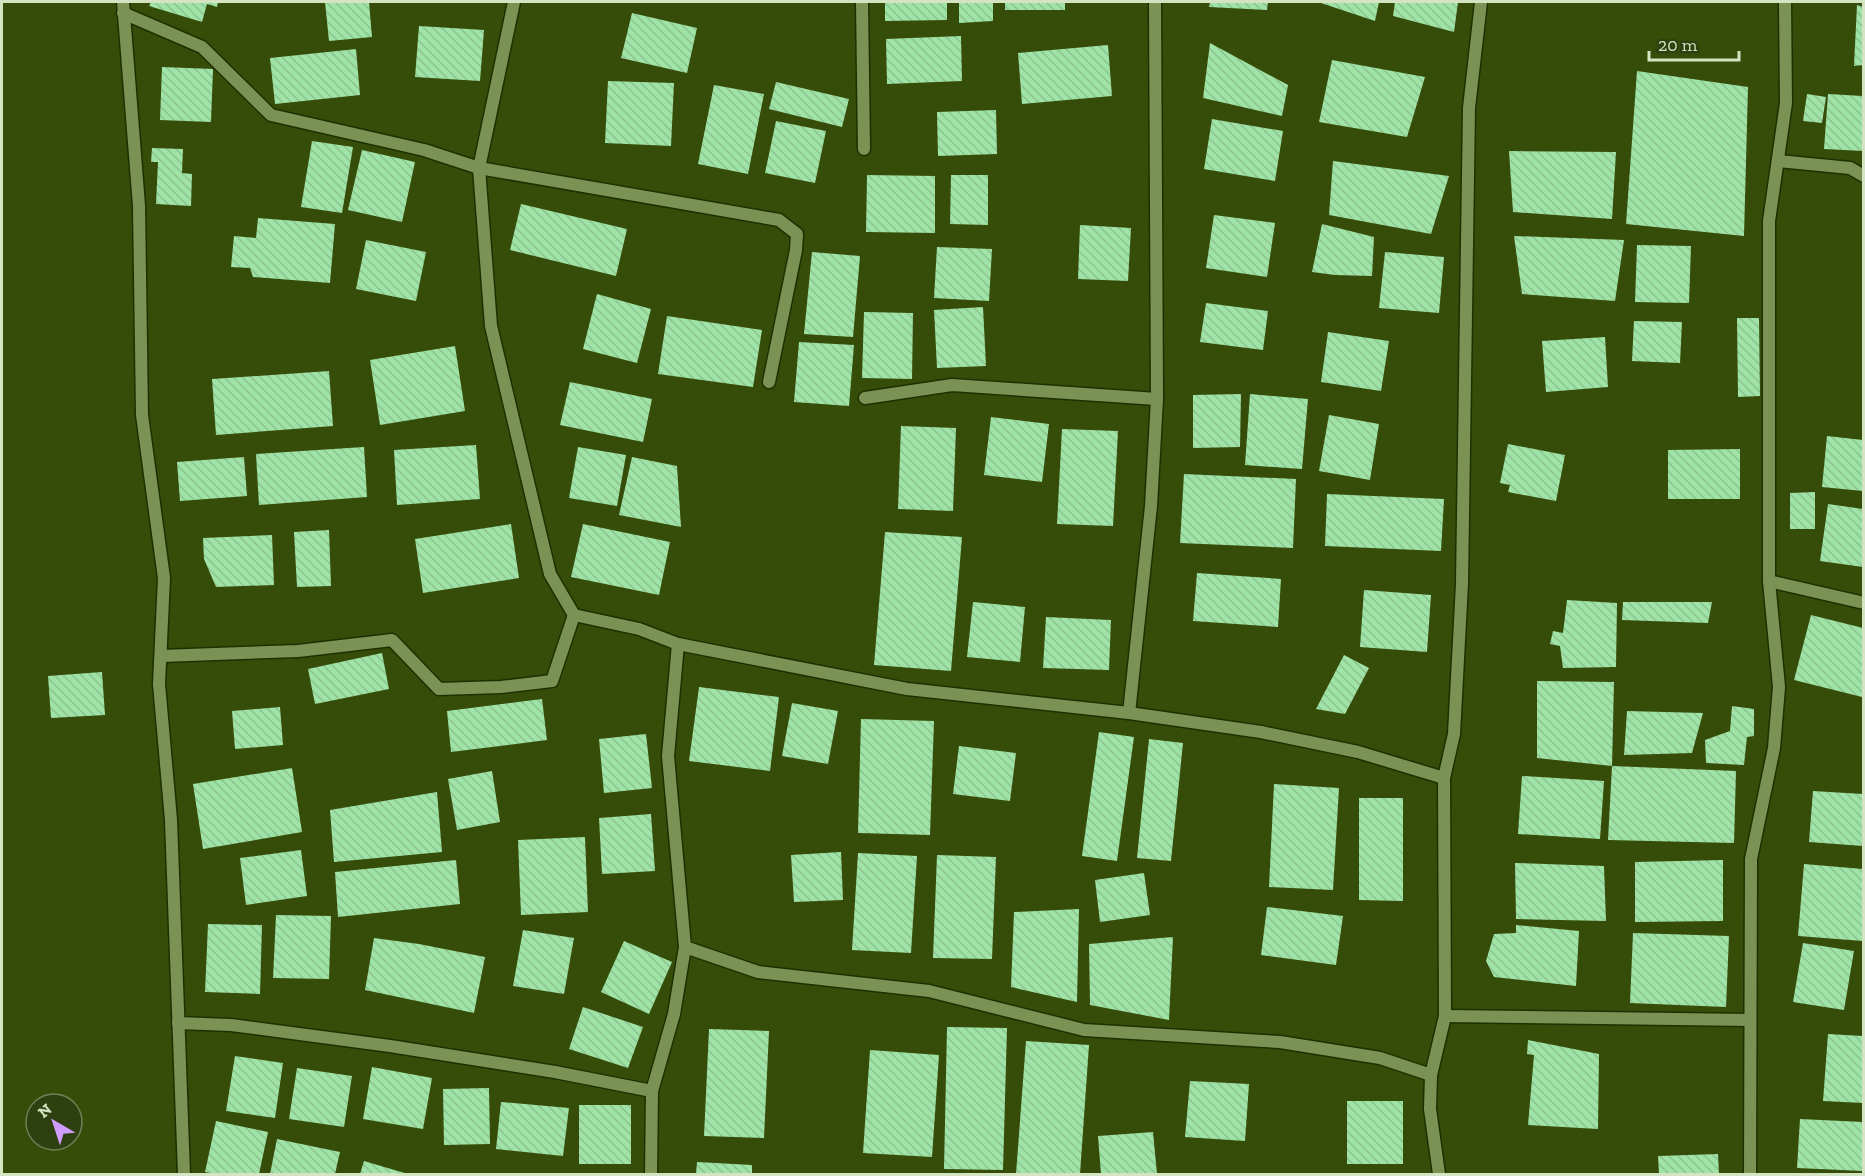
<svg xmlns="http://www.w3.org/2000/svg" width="1865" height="1176" font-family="'Zilla Slab',serif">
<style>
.building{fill:url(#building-back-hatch)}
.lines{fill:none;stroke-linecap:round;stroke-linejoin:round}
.minor-casing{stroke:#1f3000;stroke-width:15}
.minor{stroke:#7a9354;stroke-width:12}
</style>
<defs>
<pattern id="building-back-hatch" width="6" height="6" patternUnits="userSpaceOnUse" patternTransform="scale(1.5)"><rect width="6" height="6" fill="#9fe3a6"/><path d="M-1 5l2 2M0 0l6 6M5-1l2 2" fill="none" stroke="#8cc390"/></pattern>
</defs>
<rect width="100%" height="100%" fill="#364c09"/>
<g class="building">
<polygon points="151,2 218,2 217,7 207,4 202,22 149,6"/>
<polygon points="325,2 369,2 372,37 329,41"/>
<polygon points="885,2 947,2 947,20 885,21"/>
<polygon points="959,2 993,2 993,21 959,23"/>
<rect x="1005" y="2" width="60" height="8"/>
<polygon points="1210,2 1268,2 1267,10 1209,7"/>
<polygon points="1321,2 1379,2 1375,21 1321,3"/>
<polygon points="1395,2 1458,2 1454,32 1393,16"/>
<polygon points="1857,5 1863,7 1863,65 1854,66"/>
<polygon points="632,13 697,28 687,73 621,58"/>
<polygon points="419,26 484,30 480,81 415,77"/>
<polygon points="961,36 962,81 887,84 886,39"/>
<polygon points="1210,43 1288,85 1282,116 1203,98"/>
<polygon points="1108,45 1112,96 1022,104 1018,53"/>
<polygon points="356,49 360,95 275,104 270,58"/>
<polygon points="1332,60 1425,77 1407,137 1319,122"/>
<polygon points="162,67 213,69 211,122 160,120"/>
<polygon points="1637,71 1748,87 1744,236 1626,224"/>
<polygon points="608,81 674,83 671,146 605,143"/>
<polygon points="776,82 849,99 842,127 769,109"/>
<polygon points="714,85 764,94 748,174 698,164"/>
<polygon points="1807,94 1826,97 1822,123 1803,121"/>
<polygon points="1828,94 1863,96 1863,151 1824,149"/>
<polygon points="996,110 997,154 938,156 937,112"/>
<polygon points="1212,119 1283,131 1275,181 1204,169"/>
<polygon points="776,121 826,131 815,183 765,173"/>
<polygon points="312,141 353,147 342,213 301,207"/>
<polygon points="152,148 183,149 182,173 192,174 191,206 156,204 158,162 151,162"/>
<polygon points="362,150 415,162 402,222 348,210"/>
<polygon points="1509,151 1616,152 1612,219 1513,212"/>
<polygon points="1333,161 1449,176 1431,234 1329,215"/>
<polygon points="867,175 935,176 935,233 866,232"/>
<polygon points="951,175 988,175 988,225 950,224"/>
<polygon points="521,204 627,229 616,276 510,250"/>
<polygon points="1214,215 1275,223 1267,277 1206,268"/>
<polygon points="258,218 335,224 330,283 253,277 250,268 231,267 234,236 256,238"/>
<polygon points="1322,224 1374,237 1372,276 1335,275 1312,272"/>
<polygon points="1080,225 1131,228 1128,281 1078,279"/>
<polygon points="1514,236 1624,240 1615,301 1522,294"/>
<polygon points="366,240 426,252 416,301 356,289"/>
<polygon points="1637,245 1691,246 1689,303 1635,302"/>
<polygon points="937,247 992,249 989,301 934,298"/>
<polygon points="812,252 860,256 853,337 804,334"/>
<polygon points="1385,252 1444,257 1439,313 1379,308"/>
<polygon points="597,294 651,309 637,363 583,349"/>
<polygon points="1206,303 1268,311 1263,350 1200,342"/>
<polygon points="983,307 986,366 937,368 934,310"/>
<polygon points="864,312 913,313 912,379 862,378"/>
<polygon points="667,316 762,330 753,387 658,374"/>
<polygon points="1737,318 1759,318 1760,396 1738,397"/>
<polygon points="1634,321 1682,322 1680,363 1632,361"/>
<polygon points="1328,332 1389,341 1381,391 1321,382"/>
<polygon points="1605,337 1608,387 1546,392 1542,341"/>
<polygon points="799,342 854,345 849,406 794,402"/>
<polygon points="455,346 465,411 380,425 370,360"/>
<polygon points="329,371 333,426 216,435 212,379"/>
<polygon points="570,382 652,399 643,442 560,425"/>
<polygon points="1241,394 1240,447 1193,448 1193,395"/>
<polygon points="1250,394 1308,399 1302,469 1245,465"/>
<polygon points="1329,415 1379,424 1370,480 1319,471"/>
<polygon points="991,417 1049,424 1042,482 984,475"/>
<polygon points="901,426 956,428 953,511 898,509"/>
<polygon points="1062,429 1118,431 1113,526 1057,524"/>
<polygon points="1827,436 1863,440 1863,491 1822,487"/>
<polygon points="1508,444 1565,455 1556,501 1508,492 1510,485 1500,483"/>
<polygon points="476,445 480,499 397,505 394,450"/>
<polygon points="364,447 367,497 259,505 256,454"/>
<polygon points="578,447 626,455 617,506 569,498"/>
<polygon points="1740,449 1740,499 1668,499 1668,450"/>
<polygon points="244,457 247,496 180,501 177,462"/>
<polygon points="632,457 677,466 681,527 619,515"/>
<polygon points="1184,474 1296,479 1293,548 1180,543"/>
<polygon points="1815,492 1815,529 1790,529 1790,493"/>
<polygon points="1327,494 1444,499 1441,551 1325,546"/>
<polygon points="1828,504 1863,509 1863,567 1820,561"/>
<polygon points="511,524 519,578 423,593 415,539"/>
<polygon points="583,524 670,542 659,595 571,577"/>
<polygon points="329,530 331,586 297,587 294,532"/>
<polygon points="885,532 962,537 951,671 874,665"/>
<polygon points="272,535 274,585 216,587 204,559 203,538"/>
<polygon points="1197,573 1281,579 1278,627 1193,621"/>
<polygon points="1364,590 1431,595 1427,652 1360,647"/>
<polygon points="1567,600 1617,603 1616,667 1563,668 1560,646 1550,644 1553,631 1563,633"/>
<polygon points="973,602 1025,607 1020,662 967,657"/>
<polygon points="1623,602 1712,602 1708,623 1622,620"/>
<polygon points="1811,615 1863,628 1863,690 1862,697 1794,680"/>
<polygon points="1046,617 1111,620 1109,670 1043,668"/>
<polygon points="382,653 389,689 315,704 308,669"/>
<polygon points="1344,655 1369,668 1345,714 1316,709"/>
<polygon points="102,672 105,715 51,718 48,676"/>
<polygon points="1537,681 1614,682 1612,766 1537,758"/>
<polygon points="699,687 779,697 770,771 689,761"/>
<polygon points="542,699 547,740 451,752 447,711"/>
<polygon points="792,703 838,711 828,764 782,756"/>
<polygon points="1732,706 1754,709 1754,736 1747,737 1744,765 1706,763 1705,740 1730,731"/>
<polygon points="280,707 283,745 235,749 232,711"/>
<polygon points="1627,711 1703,713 1692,753 1624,755"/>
<polygon points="861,719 934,721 930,835 858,833"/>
<polygon points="1099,732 1134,737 1117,861 1082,856"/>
<polygon points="646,734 652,788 604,793 599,739"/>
<polygon points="1149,739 1183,743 1171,861 1137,858"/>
<polygon points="959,746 1016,753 1010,801 953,794"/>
<polygon points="1612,766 1736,771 1734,843 1608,840"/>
<polygon points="292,768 302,832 203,849 193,784"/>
<polygon points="492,771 500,822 457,830 448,779"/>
<polygon points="1522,776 1604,781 1600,839 1518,834"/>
<polygon points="1274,784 1339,788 1333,890 1269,887"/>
<polygon points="1813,791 1863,794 1863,846 1809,842"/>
<polygon points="437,792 442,852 334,862 330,810"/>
<polygon points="1359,798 1403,798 1403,901 1359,900"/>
<polygon points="651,814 655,871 602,874 599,818"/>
<polygon points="585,837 588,912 521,915 518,840"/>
<polygon points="301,850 307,896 246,905 240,858"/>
<polygon points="841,852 843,900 794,902 791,855"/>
<polygon points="858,853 917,856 911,953 852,950"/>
<polygon points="937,855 996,857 992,959 933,958"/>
<polygon points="456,860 460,904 338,917 335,872"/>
<polygon points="1723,860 1723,921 1635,922 1635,862"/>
<polygon points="1515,863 1604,866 1606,921 1516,919"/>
<polygon points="1804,864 1863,869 1863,941 1798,936"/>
<polygon points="1144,873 1150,915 1100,922 1095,880"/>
<polygon points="1267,907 1343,916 1336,965 1261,955"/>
<polygon points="1079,909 1077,1002 1011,987 1014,912"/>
<polygon points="276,915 331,916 329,979 273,978"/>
<polygon points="208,924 262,925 260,994 205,992"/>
<polygon points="1516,925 1579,931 1576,986 1494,977 1486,961 1494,934 1516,933"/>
<polygon points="523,930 574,938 564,994 513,986"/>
<polygon points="1633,933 1729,936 1726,1007 1630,1003"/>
<polygon points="1173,937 1169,1020 1090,1005 1089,944"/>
<polygon points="374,938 419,944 485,957 474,1013 365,990"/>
<polygon points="624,941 672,962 649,1014 601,992"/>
<polygon points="1803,943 1854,951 1844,1010 1793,1002"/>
<polygon points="583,1007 643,1027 628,1068 569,1049"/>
<polygon points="947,1027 1007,1028 1003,1170 944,1169"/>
<polygon points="709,1029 769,1031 764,1138 704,1136"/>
<polygon points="1828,1034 1863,1036 1863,1103 1823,1101"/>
<polygon points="1528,1040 1599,1054 1598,1129 1528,1125 1534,1055 1527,1054"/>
<polygon points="1026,1041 1089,1045 1080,1174 1016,1174"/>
<polygon points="870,1050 939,1055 932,1157 863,1153"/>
<polygon points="235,1056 283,1063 275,1118 226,1111"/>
<polygon points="372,1067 432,1078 423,1129 363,1119"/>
<polygon points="297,1068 352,1076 344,1127 289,1119"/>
<polygon points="1190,1081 1249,1084 1245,1141 1185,1137"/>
<polygon points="489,1088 490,1144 444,1145 443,1089"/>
<rect x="1347" y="1101" width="56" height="63"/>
<polygon points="501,1102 569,1108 563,1156 496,1149"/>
<rect x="579" y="1105" width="52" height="59"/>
<polygon points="1800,1119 1863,1122 1863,1171 1797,1168"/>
<polygon points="216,1121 268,1132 259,1174 216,1174 205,1172"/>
<polygon points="1153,1132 1157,1174 1101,1174 1098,1136"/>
<polygon points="277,1139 340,1152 335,1174 270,1174"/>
<polygon points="1718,1154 1719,1174 1659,1174 1658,1156"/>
<polygon points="364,1161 408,1174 360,1174"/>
<polygon points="697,1162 752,1165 752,1174 696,1174"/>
</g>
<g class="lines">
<g class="minor-casing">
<g id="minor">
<polyline points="123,2 139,206 142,415 164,578 159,684 171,820 184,1174"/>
<polyline points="514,2 479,168 491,326 550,574 574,615 639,629 678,644 907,689 1129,713 1261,732 1358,752 1444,778"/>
<polyline points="862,2 864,149"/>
<polyline points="123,13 202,47 271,115 424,150 479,168 779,220 797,234 796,250 769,382"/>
<polyline points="1778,161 1850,168 1864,176"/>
<polyline points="865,398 952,385 1157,399"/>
<polyline points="1769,581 1864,603"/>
<polyline points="161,656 298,651 392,640 439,689 501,687 552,681 574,615"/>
<polyline points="1129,713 1151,506 1157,399 1155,2"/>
<polyline points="685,947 758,972 929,991 1084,1030 1280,1042 1380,1058 1431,1075"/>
<polyline points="1445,1016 1750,1020"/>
<polyline points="178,1023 231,1025 390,1046 555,1072 652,1091"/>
<polyline points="651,1174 652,1091 674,1014 685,947 668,756 678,644"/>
<polyline points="1439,1174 1430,1109 1431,1075 1445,1016 1444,778 1454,734 1462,584 1469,108 1481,2"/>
<polyline points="1750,1174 1751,859 1774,748 1779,687 1769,581 1769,221 1786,103 1785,2"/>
</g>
</g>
<use href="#minor" class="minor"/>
</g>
<rect width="1865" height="1176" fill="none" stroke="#d4e3c2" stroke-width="6"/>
<g transform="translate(54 1122) rotate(321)"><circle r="28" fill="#2e3f10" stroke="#708157" stroke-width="1.5"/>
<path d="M0-4.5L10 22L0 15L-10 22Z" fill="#d09dff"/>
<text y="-9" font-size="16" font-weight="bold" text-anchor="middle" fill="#d4e3c2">N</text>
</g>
<path d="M1649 51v9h90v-9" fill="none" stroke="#d4e3c2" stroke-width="3"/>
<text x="1658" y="51" font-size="18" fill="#d4e3c2" stroke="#2e3f10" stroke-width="4.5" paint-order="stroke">20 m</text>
</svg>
